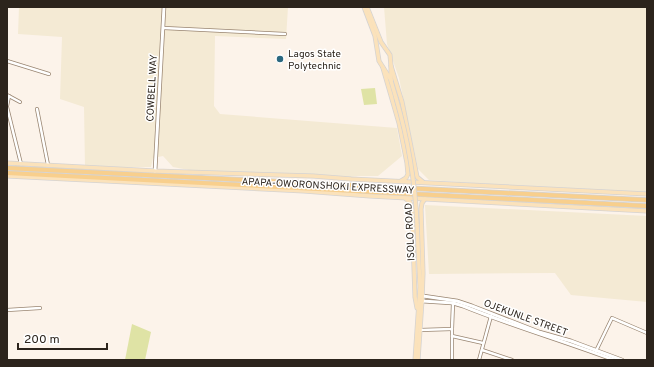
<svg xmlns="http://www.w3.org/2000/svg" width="654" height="367" font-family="Overpass,sans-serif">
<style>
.industrial{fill:#f4ead4}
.green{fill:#dfe3a5}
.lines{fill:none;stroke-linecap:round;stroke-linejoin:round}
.minor-casing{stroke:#998571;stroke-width:4}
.tertiary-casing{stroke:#998571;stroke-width:4.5}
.primary-casing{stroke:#d5d3d2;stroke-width:5}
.motorway-casing{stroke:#d5d3d2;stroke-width:5.5}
.minor{stroke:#fff;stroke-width:2.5}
.tertiary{stroke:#fff;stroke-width:3}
.primary{stroke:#fbe2bb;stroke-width:3.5}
.motorway{stroke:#f8cf8d;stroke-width:4}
.primary-bridge-casing{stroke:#d5d3d2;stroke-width:5;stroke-linecap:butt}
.primary-bridge{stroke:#fbe2bb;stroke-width:3.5}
.poi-dot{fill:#2b687f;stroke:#fff;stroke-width:1.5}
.labels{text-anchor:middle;stroke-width:3;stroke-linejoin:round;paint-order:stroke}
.poi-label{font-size:10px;fill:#2c241c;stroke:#fff;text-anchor:start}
.street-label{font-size:10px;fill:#2c241c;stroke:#fff}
</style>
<rect width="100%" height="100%" fill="#fcf3ea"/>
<g class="industrial">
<polygon points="19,7 288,7 286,39 215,36 214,106 220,114 397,128 402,156 378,176 358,176 345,178 210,174 173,167 163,156 153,158 151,167 85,168 84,107 60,99 62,37 18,34"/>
<polygon points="384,7 647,7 647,195 429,180 418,169 399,78 387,44"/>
<polygon points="425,205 647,216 647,302 571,295 555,273 429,274"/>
</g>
<g class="green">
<polygon points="375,88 377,104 364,105 361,89"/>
<polygon points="132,324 151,332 145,360 125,360"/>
</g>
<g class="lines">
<g class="minor-casing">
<g id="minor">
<polyline points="164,28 285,34"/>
<polyline points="7,61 49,74"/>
<polyline points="7,95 20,102"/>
<polyline points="7,106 9,96"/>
<polyline points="7,107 21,164"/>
<polyline points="37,109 48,165"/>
<polyline points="7,310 40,308"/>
<polyline points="452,329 452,360"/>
<polyline points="420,330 452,329 453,303"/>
<polyline points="452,336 483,343"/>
<polyline points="482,350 512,360"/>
<polyline points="596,351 612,318 647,333"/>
<polyline points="479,360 491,316"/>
</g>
</g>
<g class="tertiary-casing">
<g id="tertiary">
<polyline points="155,171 164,7"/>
<polyline points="423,296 457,301 472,306 539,332 571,341 622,360"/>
<path d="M422 301 453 303 463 306C512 326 564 341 614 360"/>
</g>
</g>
<g class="primary-casing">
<g id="primary">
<polyline points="364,7 375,36 379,61 391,80"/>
<polyline points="367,7 381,42 390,55 391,66 391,81 396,98"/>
<polyline points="391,66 402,102 417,177 423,182"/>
<polyline points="383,68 399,123 407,163 408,174 406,178 401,181"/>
<polyline points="7,163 155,171 313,176 351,179 647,194"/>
<polyline points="7,176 304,191 370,196 647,211"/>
<polyline points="406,199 410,202 412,210 415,297 417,308"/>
<polyline points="422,301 423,273 421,209 422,203 425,199"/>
<polyline points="415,360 420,287 417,224"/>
<polyline points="418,360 422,300"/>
</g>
</g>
<g class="motorway-casing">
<g id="motorway">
<polyline points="7,168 647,200"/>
<polyline points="7,173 647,206"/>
</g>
</g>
<use href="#minor" class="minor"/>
<use href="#tertiary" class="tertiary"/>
<use href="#primary" class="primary"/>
<use href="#motorway" class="motorway"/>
<g class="primary-bridge-casing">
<path id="primary-bridge" d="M396 98C408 139 415 181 417 224"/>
</g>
<use href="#primary-bridge" class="primary-bridge"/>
</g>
<circle class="poi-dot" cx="280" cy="59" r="4"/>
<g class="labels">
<g class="poi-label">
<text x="288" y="57">Lagos State<tspan x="288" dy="12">Polytechnic</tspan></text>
</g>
<g class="street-label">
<text transform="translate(151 88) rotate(-87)" y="4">COWBELL WAY</text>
<text transform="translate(328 185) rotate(3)" y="4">APAPA-OWORONSHOKI EXPRESSWAY</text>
<text transform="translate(409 232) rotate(-93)" y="4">ISOLO ROAD</text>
<text transform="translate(526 317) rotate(20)" y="4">OJEKUNLE STREET</text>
</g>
</g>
<rect width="654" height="367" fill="none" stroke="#2c241c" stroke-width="16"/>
<path d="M18 343v6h89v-6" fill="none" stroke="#2c241c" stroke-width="2"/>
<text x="24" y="343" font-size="12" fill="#2c241c" stroke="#ffffff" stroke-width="3" paint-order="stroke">200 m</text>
</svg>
